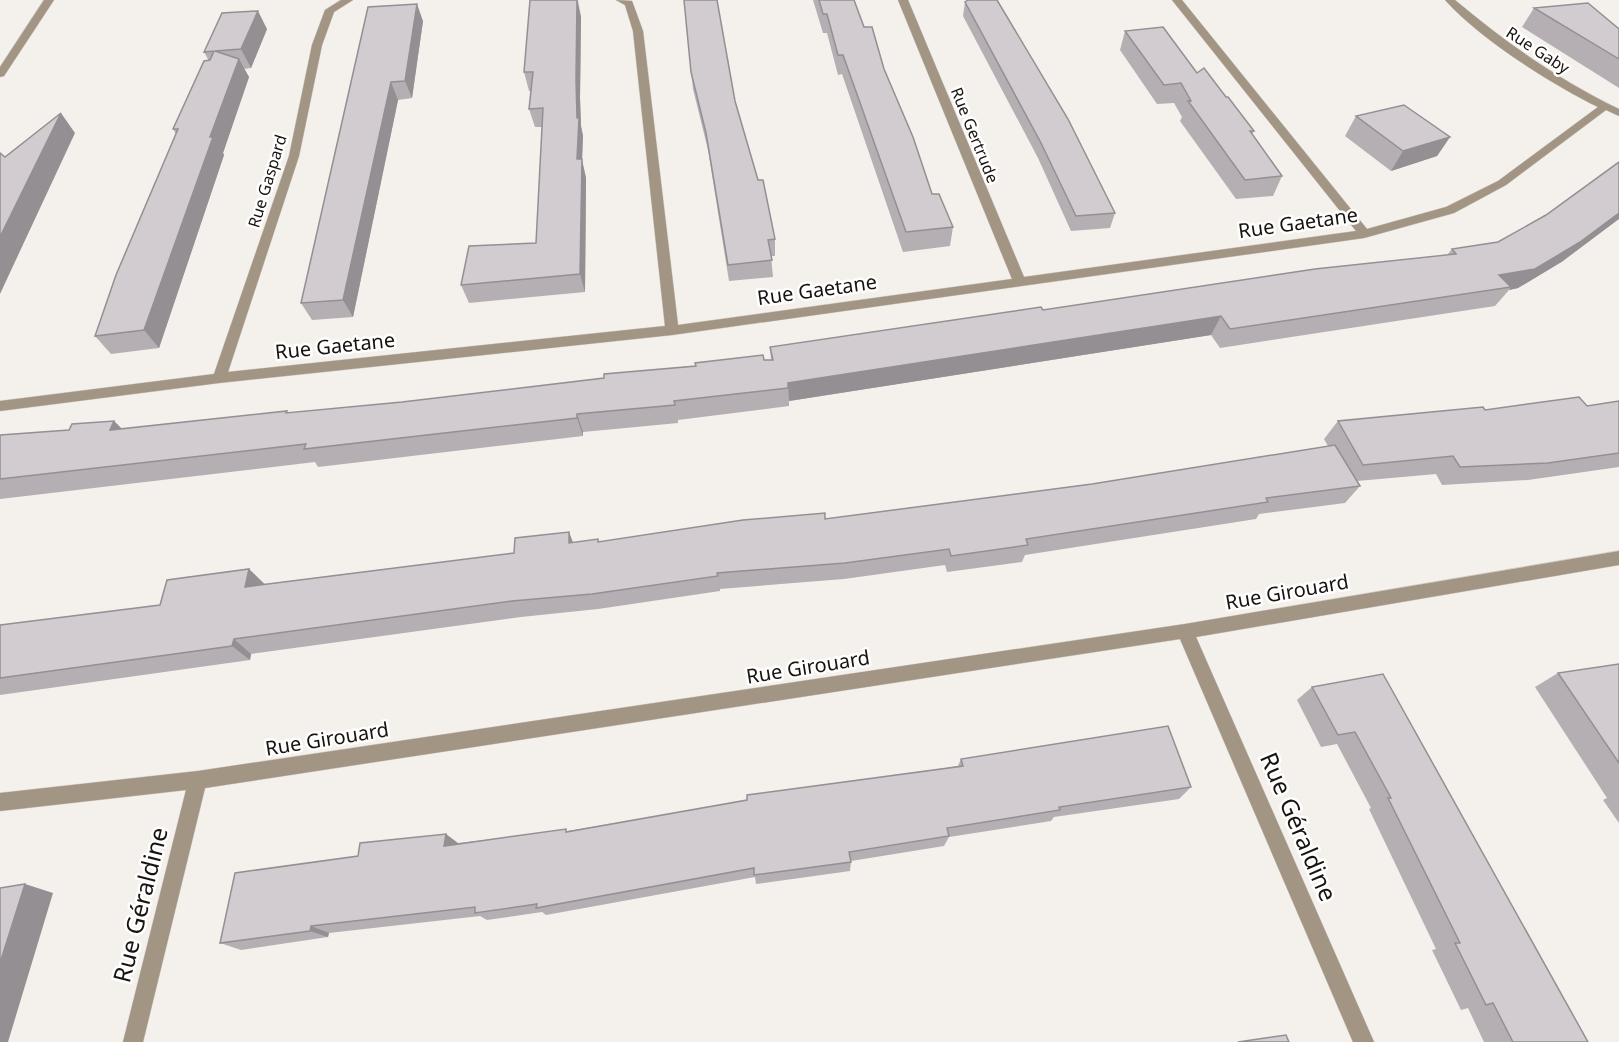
<svg xmlns="http://www.w3.org/2000/svg" width="1619" height="1042" font-family="'Noto Sans',sans-serif">
<style>
.lines{fill:none;stroke-linecap:round;stroke-linejoin:round}
.minor-casing{stroke:#d0cdc8;stroke-width:1}
.minor{fill:#a39584;fill-rule:evenodd}
.wall{fill:#b5afb3}
.shaded-wall{fill:#938f92}
.building{fill:#d2ccd0;stroke:#938f92;stroke-width:1.5}
.labels{text-anchor:middle;stroke-width:5;stroke-linejoin:round;paint-order:stroke}
.far-street-label{font-size:16px;fill:#151412;stroke:#fffefd}
.street-label{font-size:20px;fill:#151412;stroke:#fffefd}
.near-street-label{font-size:24px;fill:#151412;stroke:#fffefd}
</style>
<rect width="100%" height="100%" fill="#f4f0eb"/>
<g class="lines">
<g class="minor-casing">
<g id="minor">
<polygon points="44,0 54,0 4,76 0,77 0,67"/>
<path d="M341 0H353L334 12 322 45 299 156 228 372 665 326 633 31 625 5 616 0 632 1 643 31 678 325 1012 279 898 0H908L1024 277 1356 231 1172 0H1182L1367 229 1446 207 1498 181 1598 107C1551 84 1480 39 1445 0H1455C1506 43 1559 80 1619 109V116L1606 110 1506 185 1454 213 1364 238 672 335 219 383 0 411V401L214 374 289 156 312 45 325 10Z"/>
<polygon points="1619,551 1619,565 1196,637 1374,1042 1353,1042 1180,639 205,788 143,1042 123,1042 186,790 0,811 0,793 198,771 1185,624"/>
</g>
</g>
<use href="#minor" class="minor"/>
</g>
<g class="wall">
<polygon points="578,0 581,17 580,98 581,126 583,136 582,160 586,178 585,292 469,303 461,285 536,243 542,127 535,127 529,109 531,91 529,91 524,72"/>
<polygon points="684,0 735,101 775,239 775,256 771,256 773,277 729,281 708,150 693,89"/>
<polygon points="813,0 854,0 864,27 884,69 932,194 953,227 950,246 903,252 842,74 838,75 827,33 823,33"/>
<polygon points="965,2 1115,213 1110,228 1071,231 1038,158 963,16"/>
<polygon points="368,7 423,21 412,98 398,100 353,317 312,320 301,303"/>
<polygon points="1534,8 1619,29 1619,88 1522,27"/>
<polygon points="267,29 251,68 244,69 249,77 223,153 224,155 159,348 111,354 95,336 176,134 173,129 209,61 204,52"/>
<polygon points="1125,31 1197,73 1226,97 1254,131 1252,134 1282,176 1273,196 1236,199 1180,121 1182,117 1174,103 1157,104 1120,50"/>
<polygon points="1356,116 1450,137 1437,156 1391,171 1345,136"/>
<polygon points="1452,249 1563,261 1518,288 1509,290 1495,306 1220,348 1211,335 789,401 789,406 678,420 678,423 583,432 583,436 318,467 315,462 0,499 0,435 69,430 114,421 122,429 402,402 771,360 770,347 1447,255"/>
<polygon points="1619,401 1619,467 1528,480 1442,485 1436,474 1357,481 1360,486 1345,503 1259,514 1256,519 1025,555 1022,562 947,572 945,565 844,579 720,589 720,591 598,609 521,617 251,654 250,660 0,695 0,625 160,605 249,569 265,584 514,553 569,532 573,543 598,539 599,542 825,519 1092,484 1328,446 1324,439 1338,421 1485,410 1587,406"/>
<polygon points="1619,664 1619,823 1603,800 1607,798 1535,687 1558,673"/>
<polygon points="1383,674 1588,1042 1484,1042 1468,1008 1461,1010 1432,950 1436,949 1369,809 1371,808 1337,744 1321,747 1297,700 1312,687"/>
<polygon points="961,759 1191,787 1179,799 1054,817 1051,821 949,837 944,846 851,861 850,871 756,884 755,877 546,915 542,912 487,920 480,916 329,933 328,937 241,950 220,943 458,843 568,831 958,766"/>
</g>
<g class="shaded-wall">
<polygon points="577,0 581,17 580,98 581,126 583,136 582,160 586,178 585,292 580,274 577,159 576,79"/>
<polygon points="417,4 423,21 412,98 405,81"/>
<polygon points="258,11 267,29 251,68 241,49"/>
<polygon points="239,59 249,77 223,153 224,155 159,348 144,330 210,137"/>
<polygon points="391,82 398,100 353,317 343,300"/>
<polygon points="61,113 75,133 0,294 0,237"/>
<polygon points="1450,137 1437,156 1391,171 1403,151"/>
<polygon points="1619,213 1619,219 1563,261 1518,288 1509,290 1511,287 1499,275"/>
<polygon points="1221,316 1211,335 789,401 788,383"/>
<polygon points="577,414 583,432 583,436 577,418"/>
<polygon points="114,421 132,439 110,430"/>
<polygon points="569,532 575,548 569,543"/>
<polygon points="249,569 265,585 245,587"/>
<polygon points="234,639 251,654 250,660 232,646"/>
<polygon points="446,834 458,843 457,856 444,846"/>
<polygon points="25,884 53,893 8,1042 0,1042 0,963"/>
<polygon points="311,926 329,933 328,937 310,931"/>
</g>
<g class="building">
<polygon points="530,0 577,0 576,79 577,118 579,118 577,159 582,159 580,274 461,285 469,246 536,243 543,108 529,109 533,72 524,72"/>
<polygon points="684,0 717,0 735,101 758,180 763,180 775,239 768,240 772,260 728,265 706,133 691,72"/>
<polygon points="819,0 854,0 864,27 872,27 884,69 913,137 932,194 939,194 953,227 906,232 843,55 838,55 827,14 823,14"/>
<polygon points="968,0 997,0 1068,119 1115,213 1076,216 1041,143 965,2"/>
<polygon points="1588,3 1619,29 1619,59 1534,8"/>
<polygon points="417,4 405,81 391,82 343,300 301,303 368,7"/>
<polygon points="258,11 241,49 215,51 239,59 210,137 213,137 144,330 95,336 116,275 178,129 173,129 204,61 210,60 214,51 204,52 222,13"/>
<polygon points="1163,27 1197,73 1204,68 1226,97 1228,97 1254,131 1250,131 1282,176 1245,180 1188,101 1191,101 1181,83 1164,85 1125,31"/>
<polygon points="1404,105 1450,137 1403,151 1356,116"/>
<polygon points="61,113 0,237 0,153 5,157"/>
<polygon points="1619,162 1619,213 1580,242 1535,269 1499,275 1511,287 1230,329 1221,316 788,383 788,388 674,401 675,405 577,414 577,418 304,449 306,444 0,479 0,435 69,430 72,424 114,421 110,430 287,411 286,413 402,402 604,378 604,374 696,366 695,363 763,355 764,360 773,360 770,347 1041,307 1043,310 1315,269 1456,254 1452,249 1498,242 1546,215"/>
<polygon points="1579,397 1587,406 1619,401 1619,453 1548,463 1460,467 1453,456 1363,465 1338,421 1483,407 1485,410"/>
<polygon points="1335,445 1360,486 1266,498 1268,502 1026,539 1028,545 951,556 949,549 845,563 717,573 718,576 592,594 512,601 234,639 232,646 0,678 0,625 160,605 167,580 249,569 245,587 514,553 515,538 569,532 569,543 598,539 598,542 743,520 825,513 825,519 1092,484"/>
<polygon points="1619,664 1619,763 1558,673"/>
<polygon points="1383,674 1588,1042 1513,1042 1493,1003 1486,1005 1455,943 1460,943 1388,798 1391,798 1355,732 1338,735 1312,687"/>
<polygon points="1168,726 1191,787 1059,807 1060,810 947,828 949,836 849,852 851,862 754,875 754,868 536,908 537,904 475,913 475,907 311,926 310,931 220,943 235,873 358,856 360,843 446,834 444,846 566,829 566,832 747,800 747,795 963,766 961,759"/>
<polygon points="25,884 0,963 0,888"/>
<polygon points="1286,1035 1289,1042 1238,1042"/>
</g>
<g class="labels">
<g class="far-street-label">
<text transform="translate(1538 50) rotate(33)" y="6">Rue Gaby</text>
<text transform="translate(975 135) rotate(68)" y="6">Rue Gertrude</text>
<text transform="translate(267 181) rotate(-73)" y="6">Rue Gaspard</text>
</g>
<g class="street-label">
<text transform="translate(1298 223) rotate(-8)" y="7">Rue Gaetane</text>
<text transform="translate(817 290) rotate(-8)" y="7">Rue Gaetane</text>
<text transform="translate(335 346) rotate(-6)" y="7">Rue Gaetane</text>
<text transform="translate(1287 592) rotate(-10)" y="7">Rue Girouard</text>
<text transform="translate(808 667) rotate(-9)" y="7">Rue Girouard</text>
<text transform="translate(327 739) rotate(-9)" y="7">Rue Girouard</text>
</g>
<g class="near-street-label">
<text transform="translate(1298 827) rotate(67)" y="8">Rue Géraldine</text>
<text transform="translate(141 905) rotate(-76)" y="8">Rue Géraldine</text>
</g>
</g>
</svg>
